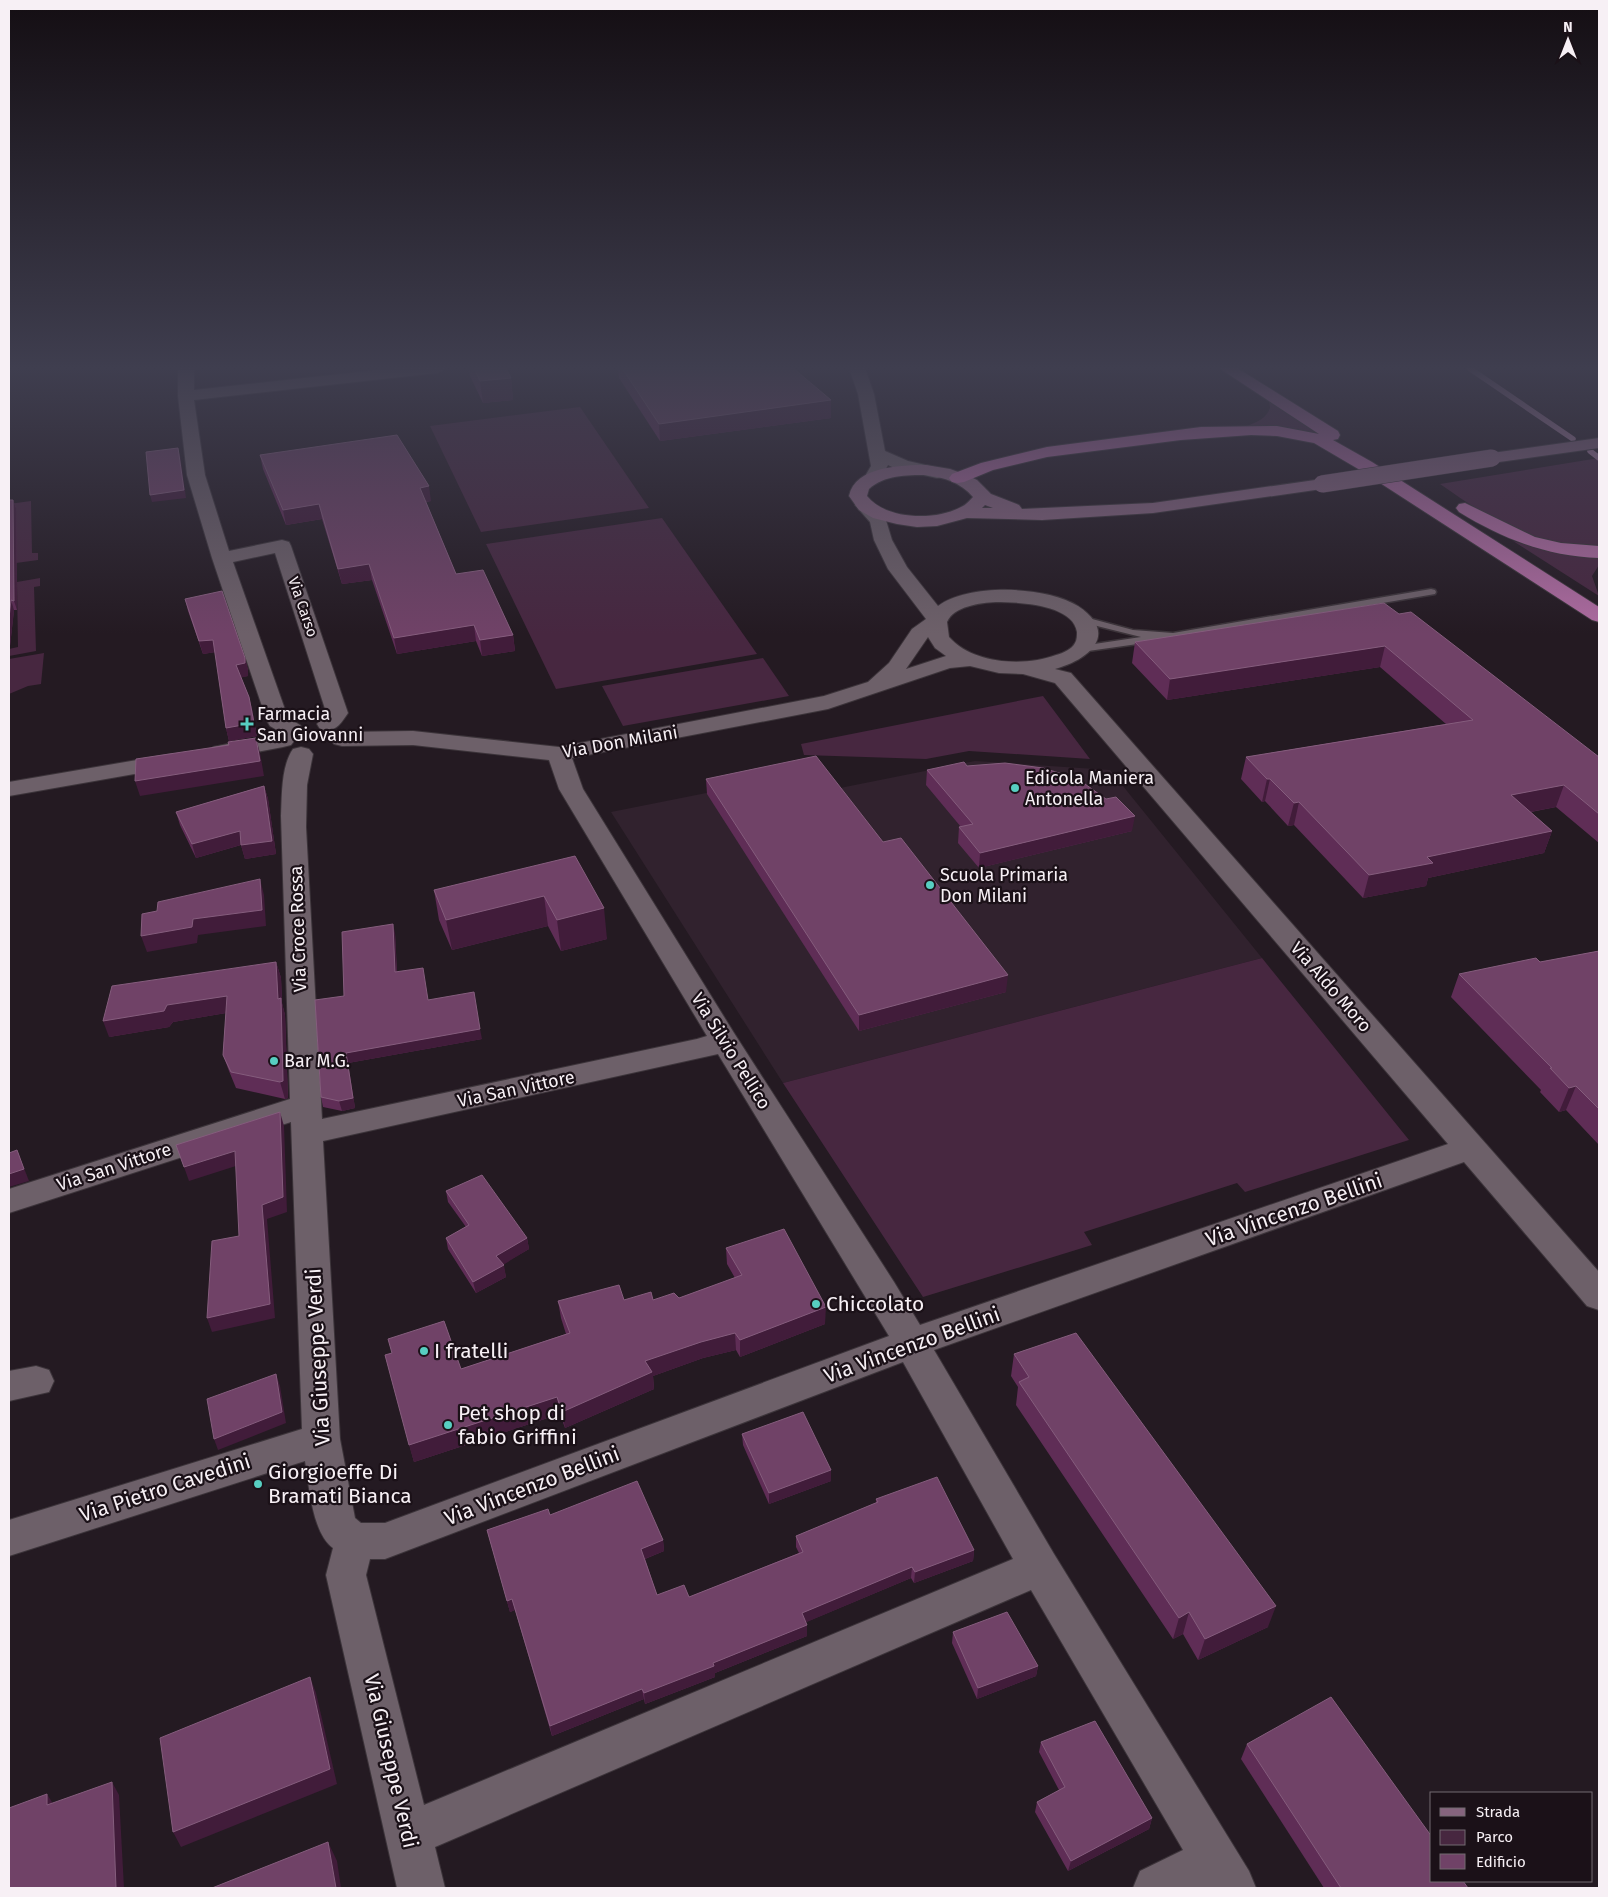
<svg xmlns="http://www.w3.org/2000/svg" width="1608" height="1897" font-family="'Fira Sans',sans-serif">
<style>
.built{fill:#31222e}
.green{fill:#472740}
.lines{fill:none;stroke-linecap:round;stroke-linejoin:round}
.stream{stroke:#aa7fa1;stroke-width:5.5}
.service-casing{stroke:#3c343a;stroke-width:3}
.minor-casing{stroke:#3c343a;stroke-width:2}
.tertiary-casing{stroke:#3c343a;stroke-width:2}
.secondary-casing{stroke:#3c343a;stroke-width:2}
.trunk-casing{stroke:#3c343a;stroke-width:2}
.service{fill:#6d6069;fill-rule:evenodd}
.minor{fill:#6d6069;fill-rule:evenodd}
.tertiary{fill:#6d6069;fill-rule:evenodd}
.secondary{fill:#86647e;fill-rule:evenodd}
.trunk{fill:#ae6ba0;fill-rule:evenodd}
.secondary-bridge-casing{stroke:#3c343a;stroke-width:18;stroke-linecap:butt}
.secondary-bridge{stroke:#86647e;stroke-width:17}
.wall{fill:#5f2d56}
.shaded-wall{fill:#411c3a}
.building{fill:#704267;stroke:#855d7d}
.poi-dot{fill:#57cec1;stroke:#1b1118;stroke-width:2}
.labels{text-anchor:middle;stroke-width:4.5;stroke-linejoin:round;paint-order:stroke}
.far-street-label{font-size:15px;fill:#f7f0f5;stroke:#1b1118}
.poi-label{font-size:18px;fill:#f7f0f5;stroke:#1b1118;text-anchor:start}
.street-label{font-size:18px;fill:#f7f0f5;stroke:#1b1118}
.near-street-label{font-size:21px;fill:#f7f0f5;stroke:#1b1118}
.near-poi-label{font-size:21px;fill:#f7f0f5;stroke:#1b1118;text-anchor:start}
</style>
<rect width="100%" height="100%" fill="#241a22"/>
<polygon class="built" points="975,761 1110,770 1262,958 783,1083 611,812 816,771 830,790"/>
<g class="green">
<path d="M1269 401 1328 439 1236 429C1249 425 1265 422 1270 408Z"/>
<polygon points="580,407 649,508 481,532 430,426"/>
<path d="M1599 458V546C1533 550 1492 520 1440 484Z"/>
<polygon points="31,501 32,553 38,553 38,560 16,563 9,504"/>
<polygon points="662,518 757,654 556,689 486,544"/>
<polygon points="1513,541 1548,551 1599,556 1599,565 1592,576 1599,596"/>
<polygon points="40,578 40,586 34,587 36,651 9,656 9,649 18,647 17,582"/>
<polygon points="44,653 41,684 28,686 9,694 9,659"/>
<polygon points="763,658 789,696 623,726 602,686"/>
<polygon points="1043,696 1090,759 969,751 926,759 804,755 801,744"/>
<polygon points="1262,958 1409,1140 1245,1192 1237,1183 1084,1232 1092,1245 923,1297 783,1083"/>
</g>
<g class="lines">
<g class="stream">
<polyline points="1469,368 1573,439"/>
<polyline points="1590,451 1599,458"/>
</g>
<g class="service-casing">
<polygon id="service" points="1431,589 1435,590 1436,592 1435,594 1173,639 1081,652 1075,649 1081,646 1141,637 1077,621 1075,619 1077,617 1081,616 1133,630 1173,633"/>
</g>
<g class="minor-casing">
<g id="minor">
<path d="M178 368H194V390L396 368H445L442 371 437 373 194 400 205 475 229 551 282 540 289 542 291 546 348 713C340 725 335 733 320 729L317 724 326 712 275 553 233 562 288 718 300 725 303 730 300 735 292 737 295 740 291 745 283 747 221 759 213 757 209 752 213 747 282 733 270 726 267 721 212 558 187 475 178 396Z"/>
<path d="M864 500 870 501 885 517 892 540 907 567 938 606C969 583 1046 586 1078 606 1120 634 1089 660 1055 669L1071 673 1599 1272V1310L1587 1306 1464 1162 934 1350 1054 1554 1249 1871 1256 1888H1133L1140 1871 1183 1850 1031 1590 435 1847 445 1888H397L326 1575 333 1548C312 1533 309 1485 305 1461L9 1556V1520L302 1429 291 1122 9 1213V1189L290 1099 281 816C282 796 281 766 293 749L301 747 309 749 313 754 307 785 306 827 322 1119 697 1039 707 1036 559 789 549 760 413 745 342 746 334 744 330 739 334 734 342 732 413 731 559 747 824 696 868 682 889 663 912 629 926 619 888 569 874 540 870 522 855 505 858 501ZM996 602C1017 602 1073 604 1077 632 1077 635 1077 640 1075 643 1072 649 1063 653 1056 655 1024 667 973 664 949 637L947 622C954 606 980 603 996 602ZM928 637 935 648 946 656 906 669ZM970 666 999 673 1023 674 1055 683 1448 1144 920 1325 894 1282 734 1033 583 789 572 758 828 709 950 668ZM718 1054 889 1336 385 1523H361L355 1518 340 1439 323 1141ZM903 1362 1013 1559 424 1805 366 1575 370 1559H385Z"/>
<polygon points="172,754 180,756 184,761 180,766 9,796 9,782"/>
<polygon points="36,1366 49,1370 54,1381 49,1392 9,1401 9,1371"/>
</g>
</g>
<g class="tertiary-casing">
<polygon id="tertiary" points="849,368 865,368 874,394 885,451 908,461 943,469 946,473 943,477 937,478 896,469 888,465 879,482 873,483 867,482 864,478 871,466 858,394"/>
</g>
<g class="secondary-casing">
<g id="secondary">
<polygon points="1599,438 1599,448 1492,463 1486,462 1483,458 1486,454 1492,453"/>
<path d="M926 465 950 469 967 475 977 480 991 494 1019 505 1022 509 1153 503 1322 479 1328 480 1331 484 1328 488 1322 489 1153 513 1042 520 967 518 937 526 917 527 897 524 873 518 859 510 849 496C855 466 902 465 926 465ZM926 475C945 478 960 482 973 497 969 501 966 505 961 507 936 521 886 520 867 496L869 489C884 475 907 475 926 475ZM985 505 993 508H982Z"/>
</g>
</g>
<g class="trunk-casing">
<g id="trunk">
<polygon points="1219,368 1237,368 1338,431 1340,435 1338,439 1333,440 1372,462 1599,607 1599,622 1592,620 1360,470 1314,443 1277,436 1251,435 1181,440 1047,457 993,470 964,482 958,483 952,482 949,478 952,474 981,463 1047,447 1201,427 1277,426 1319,434"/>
<path d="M1465 503 1535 537 1561 543 1599 546V558C1547 556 1503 539 1459 512L1456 508 1459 504Z"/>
</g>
</g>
<use href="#service" class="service"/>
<use href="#minor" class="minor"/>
<use href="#tertiary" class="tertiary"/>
<use href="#secondary" class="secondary"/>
<use href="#trunk" class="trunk"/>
<g class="secondary-bridge-casing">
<polyline id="secondary-bridge" points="1322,484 1492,458"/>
</g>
<use href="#secondary-bridge" class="secondary-bridge"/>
</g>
<g class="wall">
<polygon points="469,368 506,368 511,378 513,400 483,403 470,376"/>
<polygon points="618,368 793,368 831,418 660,441 619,378"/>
<polygon points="260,455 431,501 426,502 456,574 513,635 515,651 482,656 476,641 397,654 372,580 342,584 322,519 286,525 263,469"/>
<polygon points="13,500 16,508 17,610 14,610 9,655"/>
<polygon points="185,599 245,658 248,670 248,676 241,677 249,697 252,709 257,736 229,741 226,728 215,652 203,654 188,611"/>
<polygon points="1399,614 1599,757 1599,843 1556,807 1531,812 1552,831 1544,853 1428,878 1426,886 1363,898 1294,825 1288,826 1265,801 1262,802 1241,779 1246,757 1446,724 1380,667 1167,700 1132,663 1135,642"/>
<polygon points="967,766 1106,799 1132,831 979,868 958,843 959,827 961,827 926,785 927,770"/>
<polygon points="706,779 883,842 1006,992 859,1031 707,794"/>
<polygon points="264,786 268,799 276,854 245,859 241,845 196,858 180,825 176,812"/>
<polygon points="575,856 607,939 561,951 548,926 452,950 439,920 434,890"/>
<polygon points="395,933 397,972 428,1000 482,1039 348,1063 355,1108 342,1111 323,1107 321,1097 344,996"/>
<polygon points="1599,951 1599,1145 1566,1110 1559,1112 1540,1092 1541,1090 1451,997 1459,974 1540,962"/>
<polygon points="276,962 281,978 282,1003 285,1015 288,1098 285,1099 236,1088 229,1071 223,1055 226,1013 173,1022 169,1027 109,1037"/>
<polygon points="446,1191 527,1238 529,1249 503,1264 506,1277 476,1293 448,1249 446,1238 466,1227 448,1202"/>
<polygon points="726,1248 825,1324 740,1357 736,1350 703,1358 653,1376 654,1389 565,1428 560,1414 414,1462 385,1355 461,1369 566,1334 561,1318 558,1301 653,1300 679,1298 735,1278 727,1264"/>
<polygon points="1014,1354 1268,1627 1198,1660 1183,1634 1173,1639 1016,1405 1018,1387 1011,1376"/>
<polygon points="742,1434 831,1481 769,1504 743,1445"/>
<polygon points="876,1499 974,1550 973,1561 914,1583 911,1578 806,1622 807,1636 715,1673 715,1677 645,1704 644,1699 552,1736 515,1610 510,1612 487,1530 550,1515 663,1540 664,1551 645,1559 657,1595 689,1597 799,1553 796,1547 796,1536 876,1503"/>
<polygon points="953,1632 1038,1666 1036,1676 977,1699 952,1643"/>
<polygon points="1041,1742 1152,1818 1149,1829 1068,1871 1035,1812 1037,1802 1059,1790 1039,1752"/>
<polygon points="1247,1744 1468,1888 1324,1888 1241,1759"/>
</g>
<g class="shaded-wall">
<polygon points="299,368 325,368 299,371"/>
<polygon points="511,378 513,400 483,403 480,381"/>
<polygon points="831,400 831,418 660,441 659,424"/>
<polygon points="178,448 180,455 186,498 152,502 150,495"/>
<polygon points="429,486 431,501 422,502 420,488"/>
<polygon points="13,500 16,508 17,610 14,601"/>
<polygon points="319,504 322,519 286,525 283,510"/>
<polygon points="369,564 372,580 342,584 338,569"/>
<polygon points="11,600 14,610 9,655 9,618"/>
<polygon points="474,625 476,641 397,654 394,638"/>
<polygon points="513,635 515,651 482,656 480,640"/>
<polygon points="213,640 216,652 203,654 199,641"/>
<polygon points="1385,646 1380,667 1167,700 1170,679"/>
<polygon points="245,658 248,670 248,676 239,678 236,665"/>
<polygon points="249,697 252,709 257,736 229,741 226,728"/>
<polygon points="256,738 260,753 264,776 140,796 135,781"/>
<polygon points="1267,779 1270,779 1265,801 1262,802"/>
<polygon points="1564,785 1556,807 1503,817 1511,795"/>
<polygon points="264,786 268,799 276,854 245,859 241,845"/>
<polygon points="1299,802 1294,825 1288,826 1294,803"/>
<polygon points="1135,816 1132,831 979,868 980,853"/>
<polygon points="240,831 244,844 196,858 192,844"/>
<polygon points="1552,831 1544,853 1428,878 1426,886 1363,898 1369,875 1427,857"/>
<polygon points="260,879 264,895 266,926 198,935 197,943 147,952 141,936 193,919"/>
<polygon points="544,896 548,926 452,950 446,920"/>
<polygon points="604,908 607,939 561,951 557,920"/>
<polygon points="393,924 395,933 397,982 395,972"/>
<polygon points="276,962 281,978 282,1003 285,1015 288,1098 285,1099 280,1082 278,999"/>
<polygon points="1008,975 1006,992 859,1031 859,1015"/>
<polygon points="227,996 232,1012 173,1022 169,1027 109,1037 103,1021 167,1005"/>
<polygon points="480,1029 482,1039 348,1063 355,1108 342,1111 339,1101 346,1053"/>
<polygon points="1576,1086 1566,1110 1559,1112 1569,1088"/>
<polygon points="280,1112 284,1126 287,1212 267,1219 275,1318 212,1332 207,1318 262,1205"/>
<polygon points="17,1150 29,1181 9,1187 9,1174"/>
<polygon points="235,1151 239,1165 189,1181 184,1167"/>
<polygon points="527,1238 529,1249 498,1268 496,1256"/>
<polygon points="504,1265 506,1277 476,1293 473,1282"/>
<polygon points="826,1307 825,1324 740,1357 740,1340"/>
<polygon points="735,1333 736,1350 703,1358 653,1376 654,1389 565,1428 562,1412 645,1361 701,1342"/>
<polygon points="276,1374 280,1386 286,1423 218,1450 214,1439"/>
<polygon points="557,1397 560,1414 414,1462 409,1445"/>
<polygon points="831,1470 831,1481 769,1504 769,1493"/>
<polygon points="663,1540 664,1551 642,1560 641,1549"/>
<polygon points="974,1550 973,1561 914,1583 915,1572"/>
<polygon points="912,1567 911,1578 802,1624 802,1613"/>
<polygon points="512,1599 515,1610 510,1612 507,1601"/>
<polygon points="1276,1606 1268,1627 1198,1660 1205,1639"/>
<polygon points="1189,1612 1183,1634 1173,1639 1179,1618"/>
<polygon points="807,1625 807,1636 715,1673 715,1677 645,1704 644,1693 713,1663"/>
<polygon points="1038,1666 1036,1676 977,1699 978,1688"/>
<polygon points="310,1677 316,1693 337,1784 181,1847 173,1832"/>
<polygon points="642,1689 644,1699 552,1736 550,1726"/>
<polygon points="112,1782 119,1795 124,1888 116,1888"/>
<polygon points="47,1794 55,1807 47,1805"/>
<polygon points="1152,1818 1149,1829 1068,1871 1071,1861"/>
<polygon points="328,1842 337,1861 341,1888 336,1888"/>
</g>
<g class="building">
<polygon points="474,368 506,368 511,378 480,381"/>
<polygon points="622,368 793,368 831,400 659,424"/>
<polygon points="397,435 429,486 420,488 456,574 483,570 513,635 480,640 474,625 394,638 369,564 338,569 319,504 283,510 260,455"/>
<polygon points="178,448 184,490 150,495 146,452"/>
<polygon points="9,500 13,500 14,601 11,600 9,618"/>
<polygon points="222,591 245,658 245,663 236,665 249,697 254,723 226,728 213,640 199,641 185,599"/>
<polygon points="1384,603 1399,614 1411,612 1599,757 1599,814 1564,785 1511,795 1552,831 1427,857 1433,863 1369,875 1299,802 1294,803 1270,779 1267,779 1246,757 1473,720 1385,646 1170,679 1135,642"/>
<polygon points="256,738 260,761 135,781 136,759 229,745 228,742"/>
<polygon points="816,756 883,842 901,838 1008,975 859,1015 706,779"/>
<polygon points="964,762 967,766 1005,763 1043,768 1072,777 1085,784 1106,799 1116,797 1135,816 980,853 959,827 973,824 927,770"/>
<polygon points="264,786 272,841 241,845 240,831 192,844 176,812"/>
<polygon points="575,856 604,908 557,920 544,896 446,920 434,890"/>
<polygon points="260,879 262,910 193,919 192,927 141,936 142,914 157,911 158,902"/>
<polygon points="393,924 395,972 423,968 428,1000 474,992 480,1029 346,1053 353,1098 339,1101 321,1097 315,1000 344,996 342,932"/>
<polygon points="1599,951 1599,1109 1576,1086 1569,1088 1550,1068 1552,1068 1459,974 1536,958 1540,962"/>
<polygon points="276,962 278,999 281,998 283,1081 280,1082 231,1072 223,1055 227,996 167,1005 164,1011 103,1021 112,986"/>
<polygon points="280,1112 283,1197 262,1205 270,1304 207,1318 212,1241 239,1236 235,1151 184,1167 176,1145"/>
<polygon points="17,1150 24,1169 9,1174 9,1153"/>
<polygon points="482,1175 527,1238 496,1256 504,1265 473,1282 446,1238 469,1225 446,1191"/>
<polygon points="784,1229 826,1307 740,1340 735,1333 701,1342 645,1361 652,1372 562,1412 557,1397 409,1445 385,1355 392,1353 388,1339 444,1321 461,1369 570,1333 558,1301 619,1285 624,1300 651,1292 653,1300 674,1293 679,1298 742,1275 726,1248"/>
<polygon points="1076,1333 1276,1606 1205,1639 1189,1612 1179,1618 1019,1382 1029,1377 1014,1354"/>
<polygon points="276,1374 282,1412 214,1439 207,1399"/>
<polygon points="803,1412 831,1470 769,1493 742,1434"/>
<polygon points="937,1477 974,1550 915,1572 912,1567 802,1613 807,1625 713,1663 714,1666 644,1693 642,1689 550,1726 512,1599 507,1601 487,1530 548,1509 550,1515 637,1481 663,1540 641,1549 657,1595 684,1585 689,1597 803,1552 796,1536 878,1502 876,1499"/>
<polygon points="1007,1612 1038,1666 978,1688 953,1632"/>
<polygon points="310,1677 330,1769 173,1832 160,1738"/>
<polygon points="1331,1697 1432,1837 1432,1881 1463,1881 1468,1888 1341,1888 1247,1744"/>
<polygon points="1095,1721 1152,1818 1071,1861 1037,1802 1065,1787 1041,1742"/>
<polygon points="112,1782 116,1888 9,1888 9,1808 47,1794 47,1805"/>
<polygon points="328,1842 336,1888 212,1888"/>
</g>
<linearGradient id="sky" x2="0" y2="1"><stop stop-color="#140e13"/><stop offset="0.58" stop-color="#3f3e4f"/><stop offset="1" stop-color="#3f3e4f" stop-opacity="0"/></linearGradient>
<rect width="1608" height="634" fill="url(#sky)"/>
<g class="poi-dot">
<path d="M244.5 716.5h5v5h5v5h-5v5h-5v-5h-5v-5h5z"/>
<circle cx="1015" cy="788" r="5"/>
<circle cx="930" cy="885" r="5"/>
<circle cx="274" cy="1061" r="5"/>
<circle cx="816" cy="1304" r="5"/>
<circle cx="424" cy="1351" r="5"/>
<circle cx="448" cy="1425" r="5"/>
<circle cx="258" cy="1484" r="5"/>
</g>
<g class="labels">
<g class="far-street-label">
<text transform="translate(303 607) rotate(71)" y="5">Via Carso</text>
</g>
<g class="poi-label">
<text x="257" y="720">Farmacia<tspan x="257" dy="21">San Giovanni</tspan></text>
<text x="1025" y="784">Edicola Maniera<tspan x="1025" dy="21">Antonella</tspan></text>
<text x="940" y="881">Scuola Primaria<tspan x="940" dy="21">Don Milani</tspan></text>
<text x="284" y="1067">Bar M.G.</text>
</g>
<g class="street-label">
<text transform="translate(620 742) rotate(-10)" y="6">Via Don Milani</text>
<text transform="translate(298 929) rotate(-92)" y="6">Via Croce Rossa</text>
<text transform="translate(1331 987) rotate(49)" y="6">Via Aldo Moro</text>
<text transform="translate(731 1051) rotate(58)" y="6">Via Silvio Pellico</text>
<text transform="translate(516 1089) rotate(-12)" y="6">Via San Vittore</text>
<text transform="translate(114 1167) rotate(-18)" y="6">Via San Vittore</text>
</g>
<g class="near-street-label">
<text transform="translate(1294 1210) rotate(-19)" y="7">Via Vincenzo Bellini</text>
<text transform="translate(912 1345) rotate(-20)" y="7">Via Vincenzo Bellini</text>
<text transform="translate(318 1357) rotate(-93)" y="7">Via Giuseppe Verdi</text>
<text transform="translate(532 1486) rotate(-21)" y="7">Via Vincenzo Bellini</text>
<text transform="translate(165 1488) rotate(-18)" y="7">Via Pietro Cavedini</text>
<text transform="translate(391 1761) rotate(77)" y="7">Via Giuseppe Verdi</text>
</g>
<g class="near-poi-label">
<text x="826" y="1311">Chiccolato</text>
<text x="434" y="1358">I fratelli</text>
<text x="458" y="1420">Pet shop di<tspan x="458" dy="24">fabio Griffini</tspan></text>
<text x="268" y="1479">Giorgioeffe Di<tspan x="268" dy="24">Bramati Bianca</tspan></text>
</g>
</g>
<rect width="1608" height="1897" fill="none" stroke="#f7f0f5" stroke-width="20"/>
<rect x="1430" y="1792" width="162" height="90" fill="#1b1118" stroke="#736a70"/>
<rect x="1440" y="1808" width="25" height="8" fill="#86647e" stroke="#736a70"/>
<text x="1476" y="1817" font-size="15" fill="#f7f0f5">Strada</text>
<rect x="1440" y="1830" width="25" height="15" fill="#472740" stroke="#736a70"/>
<text x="1476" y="1842" font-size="15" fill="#f7f0f5">Parco</text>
<rect x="1440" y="1854" width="25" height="15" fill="#704267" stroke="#736a70"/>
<text x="1476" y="1867" font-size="15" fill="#f7f0f5">Edificio</text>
<g transform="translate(1568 40)" stroke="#1b1118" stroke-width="4" paint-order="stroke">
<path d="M0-4L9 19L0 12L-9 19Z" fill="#f7f0f5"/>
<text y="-8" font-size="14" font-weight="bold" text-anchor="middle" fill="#f7f0f5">N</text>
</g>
</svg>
